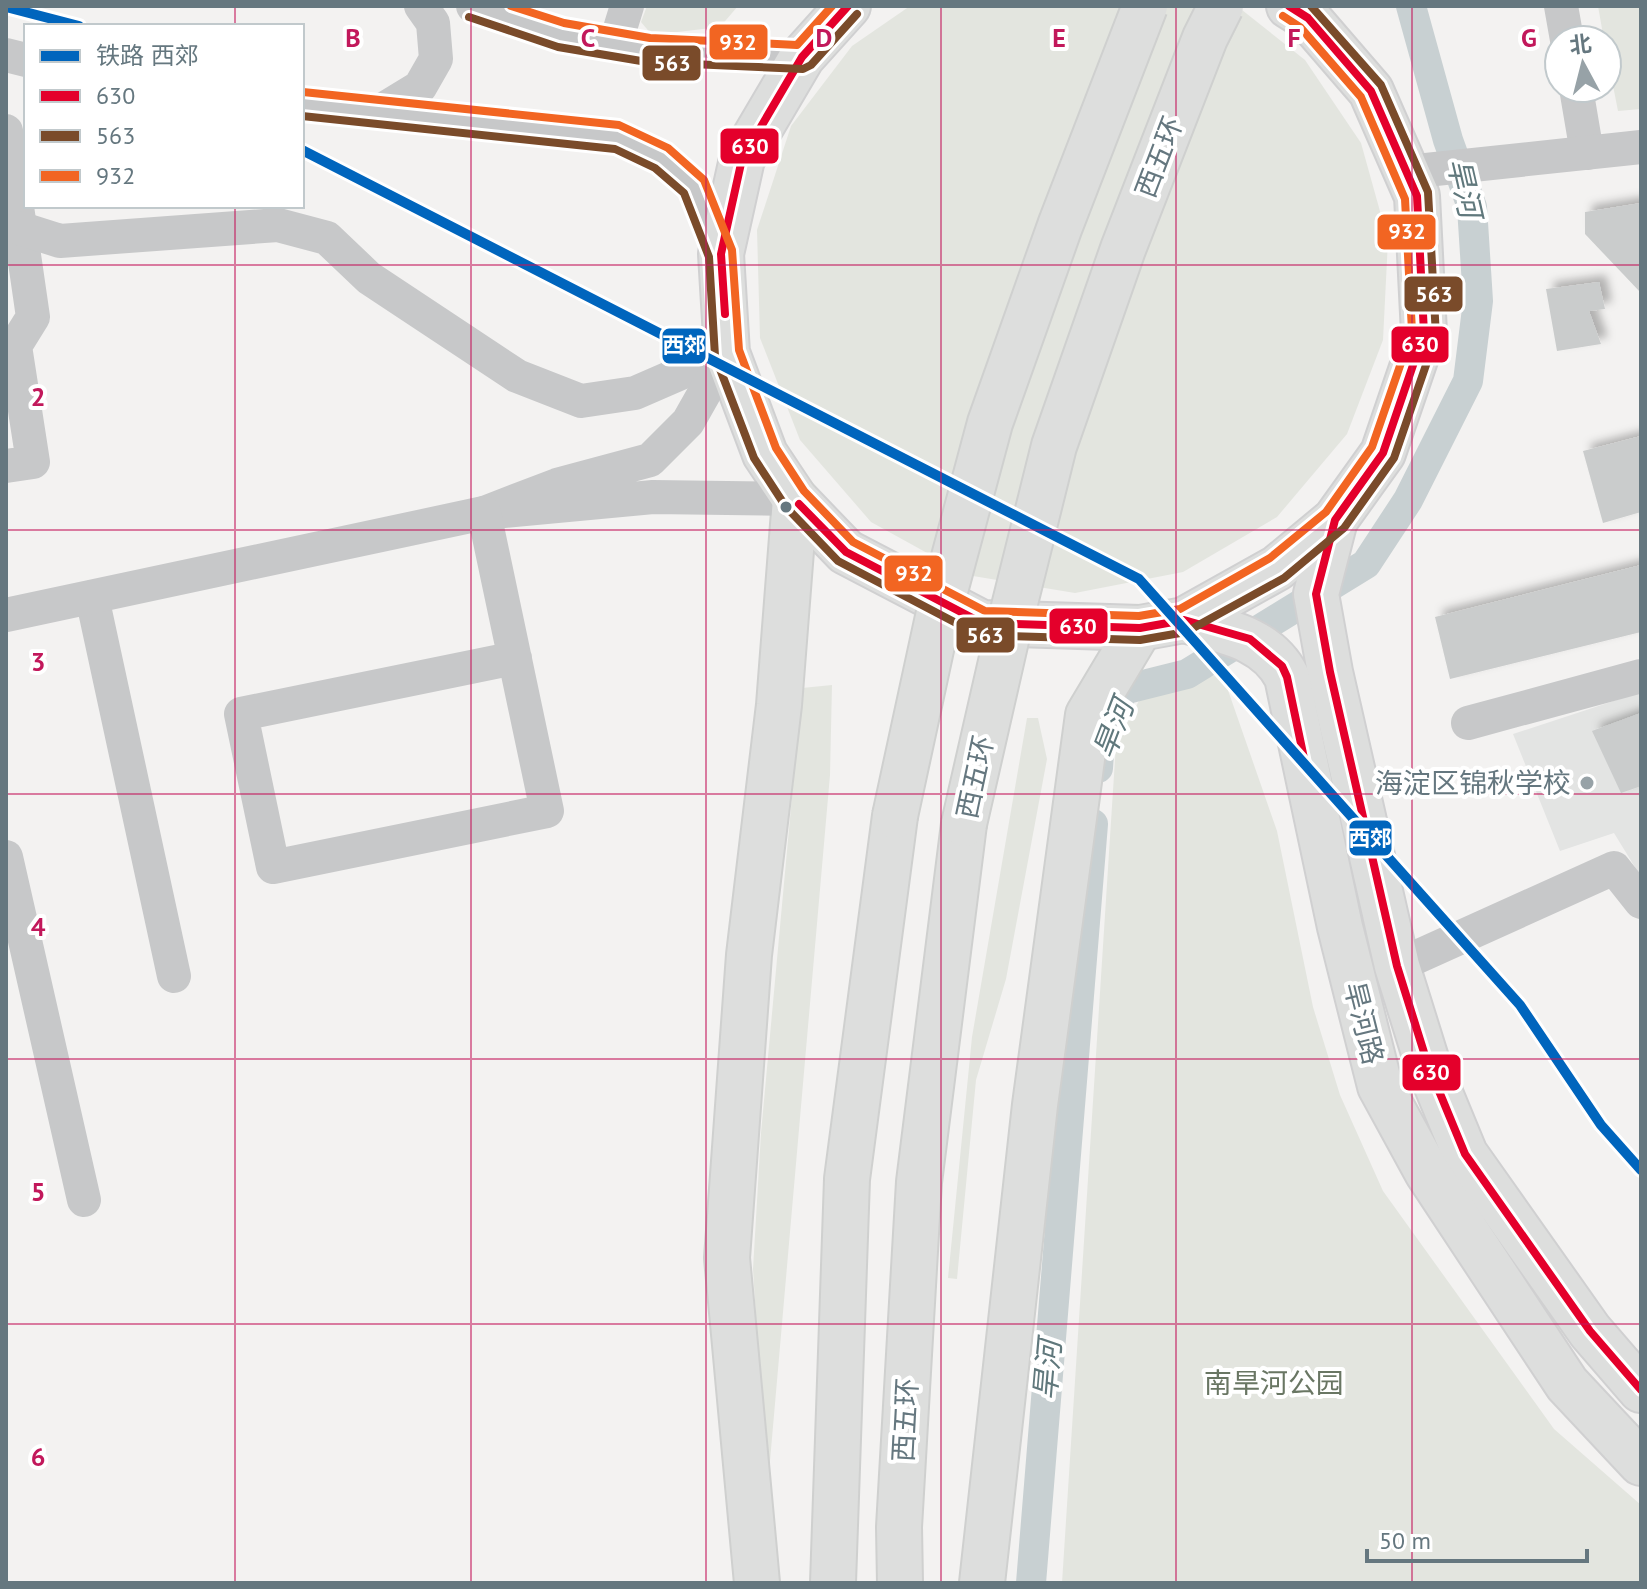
<svg xmlns="http://www.w3.org/2000/svg" width="1647" height="1589" font-family="'PT Sans','Noto Sans SC',sans-serif">
<style>
.built{fill:#e3e4e3}
.green{fill:#e3e5df}
.lines{fill:none;stroke-linecap:round;stroke-linejoin:round}
.canal{stroke:#c8d0d2;stroke-width:30}
.building{fill:#cacccc;filter:url(#shadow)}
.major-casing{stroke:#d0d0d1;stroke-width:48}
.highway-casing{stroke:#cfd0cf;stroke-width:48}
.minor{stroke:#c7c8c9;stroke-width:34}
.major{stroke:#dddedd;stroke-width:44}
.highway{stroke:#dddedd;stroke-width:44}
.highway-bridge-casing{stroke:#cfd0cf;stroke-width:48;stroke-linecap:butt}
.highway-bridge{stroke:#dddedd;stroke-width:44}
.bus-1-casing{stroke:#fff;stroke-width:14}
.bus-2-casing{stroke:#fff;stroke-width:14}
.bus-3-casing{stroke:#fff;stroke-width:14}
.bus-1{stroke:#e4002b;stroke-width:8}
.bus-2{stroke:#7a4b2a;stroke-width:8}
.bus-3{stroke:#f26522;stroke-width:8}
.rail-1-casing{stroke:#fff;stroke-width:16}
.rail-1{stroke:#0065bd;stroke-width:10}
.grid{fill:none;stroke:#c2185b;stroke-width:2;stroke-opacity:0.55}
.bus-dot{fill:#65777f;stroke:#fff;stroke-width:3}
.poi-dot{fill:#97a2a7;stroke:#fff;stroke-width:3}
.labels{text-anchor:middle;stroke-width:8;stroke-linejoin:round;paint-order:stroke}
.street-label{font-size:28px;fill:#65777f;stroke:#fff}
.poi-label{font-size:28px;fill:#65777f;stroke:#fff;text-anchor:end}
.park-label{font-size:28px;fill:#697663;stroke:#fff}
.water-label{font-size:30px;font-style:italic;fill:#60787c;stroke:#fff}
.grid-label{font-size:26px;text-anchor:middle;font-weight:bold;fill:#c2185b;stroke:#fff;stroke-width:8;stroke-linejoin:round;paint-order:stroke}
.line-badge{stroke:#fff;stroke-width:3}
.badge-label{font-size:22px;text-anchor:middle;font-weight:bold;fill:#fff}
</style>
<defs>
<filter id="shadow"><feDropShadow dx="7" dy="-7" stdDeviation="4" flood-color="#0004"/></filter>
</defs>
<rect width="100%" height="100%" fill="#f3f2f1"/>
<polygon class="built" points="1641,692 1641,877 1614,833 1560,851 1513,734"/>
<g class="green">
<polygon points="647,6 738,6 720,27 652,35 641,22"/>
<polygon points="910,6 1237,6 1305,60 1361,143 1388,240 1383,340 1347,434 1277,517 1183,572 1075,593 967,575 871,522 800,440 760,338 757,230 791,126 852,46"/>
<polygon points="1598,6 1641,6 1641,109 1618,111 1607,55 1607,40 1604,40"/>
<polygon points="1222,673 1277,831 1313,1007 1340,1095 1383,1191 1554,1429 1641,1505 1641,1583 1062,1583 1116,744 1141,697"/>
<polygon points="832,685 830,775 767,1495 753,1269 761,1133 802,688"/>
<polygon points="1027,718 1038,718 1047,759 1006,979 976,1080 957,1279 948,1278 972,1037"/>
</g>
<g class="lines">
<g class="canal">
<polyline points="1098,768 1099,753 1123,690 1187,674 1366,564 1408,500 1468,381 1478,301 1472,207 1448,140 1411,6"/>
<polyline points="1031,1583 1093,824"/>
</g>
</g>
<g class="building">
<polygon points="1641,203 1641,293 1585,234 1585,212"/>
<polygon points="1599,282 1605,309 1589,311 1601,344 1557,351 1546,289"/>
<polygon points="1641,436 1641,512 1603,523 1583,451"/>
<polygon points="1641,565 1641,632 1450,679 1435,617"/>
<polygon points="1641,713 1641,786 1621,793 1592,731"/>
</g>
<g class="lines">
<g class="major-casing">
<g id="major">
<polyline points="848,6 802,57 742,159 721,254 727,353 765,454 795,499 846,552 982,623 1140,628 1184,620 1277,568 1335,520 1383,453 1424,333 1417,196 1371,91 1308,18 1289,6"/>
<polyline points="1335,520 1316,594 1330,672 1397,966 1427,1062 1465,1154 1590,1331 1641,1390"/>
<path d="M1184 620C1222 631 1267 637 1287 677L1340 927 1380 1086 1427 1172 1567 1384 1641 1463"/>
</g>
</g>
<g class="highway-casing">
<g id="highway">
<polyline points="757,1583 727,1258 749,955 779,705 795,499"/>
<polyline points="833,1583 847,1179 895,816"/>
<polyline points="900,1583 899,1527 919,1182 964,824"/>
<polyline points="982,1583 1035,1105 1088,715 1140,628"/>
</g>
</g>
<g class="minor">
<polyline points="473,6 561,35 649,50 802,57"/>
<polyline points="1561,6 1567,40"/>
<polyline points="615,45 627,6"/>
<polyline points="6,55 26,60"/>
<polyline points="1576,88 1587,153"/>
<polyline points="302,104 618,137 662,158 694,186 721,254"/>
<polyline points="379,112 420,87 436,59 433,23 421,6"/>
<polyline points="6,131 33,317 15,346 33,462 6,466"/>
<polyline points="1407,174 1426,170 1641,147"/>
<polyline points="19,228 60,241 278,225 327,238 369,278 517,376 581,401 635,393 727,353"/>
<polyline points="727,353 688,422 650,460 557,485 484,513 653,497 795,499"/>
<polyline points="92,597 174,976"/>
<polyline points="6,615 484,513 547,811 273,867 241,714 515,658"/>
<polyline points="1468,723 1641,676"/>
<polyline points="6,857 84,1200"/>
<polyline points="1397,966 1614,868 1641,902"/>
</g>
<use href="#major" class="major"/>
<use href="#highway" class="highway"/>
<g class="highway-bridge-casing">
<g id="highway-bridge">
<polyline points="895,816 938,617 990,423 1060,226 1145,6"/>
<polyline points="964,824 1009,627 1054,446 1123,249 1205,38 1221,6"/>
</g>
</g>
<use href="#highway-bridge" class="highway-bridge"/>
<g class="bus-1-casing">
<g id="bus-1">
<polyline points="1289,6 1308,18 1371,91 1417,196 1424,333 1383,453 1335,520 1316,594 1330,672 1397,966 1427,1062 1465,1154 1590,1331 1641,1390"/>
<polyline points="725,314 721,254 742,159 802,57 848,6"/>
<polyline points="799,504 846,552 982,623 1140,628 1184,620 1250,639 1282,666 1287,677 1305,763"/>
</g>
</g>
<g class="bus-2-casing">
<g id="bus-2">
<polyline points="469,17 558,47 647,62 803,69 811,65 857,14"/>
<polyline points="302,116 615,149 655,168 684,193 709,257 715,356 754,458 786,507 838,561 979,635 1140,640 1186,632 1284,578 1344,528 1394,458 1436,336 1428,192 1381,85 1311,6"/>
</g>
</g>
<g class="bus-3-casing">
<g id="bus-3">
<polyline points="511,6 564,23 650,38 797,45 832,6"/>
<polyline points="303,92 619,125 668,148 704,180 732,250 739,350 776,448 804,491 853,542 985,611 1139,616 1180,609 1270,558 1326,512 1372,447 1412,331 1405,199 1361,97 1300,27 1283,16"/>
</g>
</g>
<use href="#bus-1" class="bus-1"/>
<use href="#bus-2" class="bus-2"/>
<use href="#bus-3" class="bus-3"/>
<g class="rail-1-casing">
<g id="rail-1">
<polyline points="6,7 79,26"/>
<polyline points="302,150 1139,579 1520,1005 1601,1125 1641,1170"/>
</g>
</g>
<use href="#rail-1" class="rail-1"/>
</g>
<path class="grid" d="M235 6V26M471 6V1583M706 6V1583M941 6V1583M1176 6V1583M1412 6V1583M235 206V1583M6 265H1641M6 530H1641M6 794H1641M6 1059H1641M6 1324H1641"/>
<circle class="bus-dot" cx="786" cy="507" r="7"/>
<circle class="poi-dot" cx="1587" cy="783" r="8"/>
<g class="labels">
<g class="street-label">
<text transform="translate(1159 157) rotate(-69)" y="10">西五环</text>
<text transform="translate(975 777) rotate(-78)" y="10">西五环</text>
<text transform="translate(1364 1023) rotate(76)" y="10">旱河路</text>
<text transform="translate(905 1420) rotate(-87)" y="10">西五环</text>
</g>
<g class="poi-label">
<text x="1571" y="793">海淀区锦秋学校</text>
</g>
<g class="park-label">
<text x="1274" y="1393">南旱河公园</text>
</g>
<g class="water-label">
<text transform="translate(1464 188) rotate(77)" y="10">旱河</text>
<text transform="translate(1114 729) rotate(-69)" y="10">旱河</text>
<text transform="translate(1048 1370) rotate(-85)" y="10">旱河</text>
</g>
</g>
<g class="grid-label">
<text x="353" y="47">B</text>
<text x="588" y="47">C</text>
<text x="824" y="47">D</text>
<text x="1059" y="47">E</text>
<text x="1294" y="47">F</text>
<text x="1529" y="47">G</text>
<text x="38" y="406">2</text>
<text x="38" y="671">3</text>
<text x="38" y="936">4</text>
<text x="38" y="1201">5</text>
<text x="38" y="1466">6</text>
</g>
<g class="line-badge">
<rect x="708" y="23" width="61" height="38" rx="8" fill="#f26522"/>
<rect x="641" y="44" width="61" height="38" rx="8" fill="#7a4b2a"/>
<rect x="719" y="127" width="61" height="38" rx="8" fill="#e4002b"/>
<rect x="1376" y="213" width="61" height="38" rx="8" fill="#f26522"/>
<rect x="1403" y="275" width="61" height="38" rx="8" fill="#7a4b2a"/>
<rect x="1390" y="325" width="60" height="39" rx="8" fill="#e4002b"/>
<rect x="661" y="327" width="46" height="38" rx="8" fill="#0065bd"/>
<rect x="883" y="554" width="61" height="39" rx="8" fill="#f26522"/>
<rect x="1048" y="607" width="61" height="38" rx="8" fill="#e4002b"/>
<rect x="955" y="616" width="61" height="38" rx="8" fill="#7a4b2a"/>
<rect x="1348" y="819" width="45" height="38" rx="8" fill="#0065bd"/>
<rect x="1401" y="1053" width="61" height="39" rx="8" fill="#e4002b"/>
</g>
<g class="badge-label">
<text x="738" y="50">932</text>
<text x="672" y="71">563</text>
<text x="750" y="154">630</text>
<text x="1407" y="239">932</text>
<text x="1434" y="302">563</text>
<text x="1420" y="352">630</text>
<text x="684" y="353">西郊</text>
<text x="914" y="581">932</text>
<text x="1078" y="634">630</text>
<text x="985" y="643">563</text>
<text x="1370" y="846">西郊</text>
<text x="1431" y="1080">630</text>
</g>
<rect width="1647" height="1589" fill="none" stroke="#65777f" stroke-width="16"/>
<rect x="24" y="24" width="280" height="184" fill="#ffffff" stroke="#c1c9cc" stroke-width="2"/>
<rect x="40" y="50" width="40" height="12" fill="#0065bd" stroke="#c1c9cc" stroke-width="2"/>
<text x="96" y="64" font-size="24" fill="#65777f">铁路 西郊</text>
<rect x="40" y="90" width="40" height="12" fill="#e4002b" stroke="#c1c9cc" stroke-width="2"/>
<text x="96" y="104" font-size="24" fill="#65777f">630</text>
<rect x="40" y="130" width="40" height="12" fill="#7a4b2a" stroke="#c1c9cc" stroke-width="2"/>
<text x="96" y="144" font-size="24" fill="#65777f">563</text>
<rect x="40" y="170" width="40" height="12" fill="#f26522" stroke="#c1c9cc" stroke-width="2"/>
<text x="96" y="184" font-size="24" fill="#65777f">932</text>
<g transform="translate(1583 64) rotate(353)"><circle r="38" fill="#ffffff" stroke="#c1c9cc" stroke-width="2"/>
<path d="M0-6L14 30L0 20L-14 30Z" fill="#97a2a7"/>
<text y="-12" font-size="22" font-weight="bold" text-anchor="middle" fill="#65777f">北</text>
</g>
<path d="M1367 1549v12h220v-12" fill="none" stroke="#65777f" stroke-width="4"/>
<text x="1379" y="1549" font-size="24" fill="#65777f" stroke="#ffffff" stroke-width="6" paint-order="stroke">50 m</text>
</svg>
